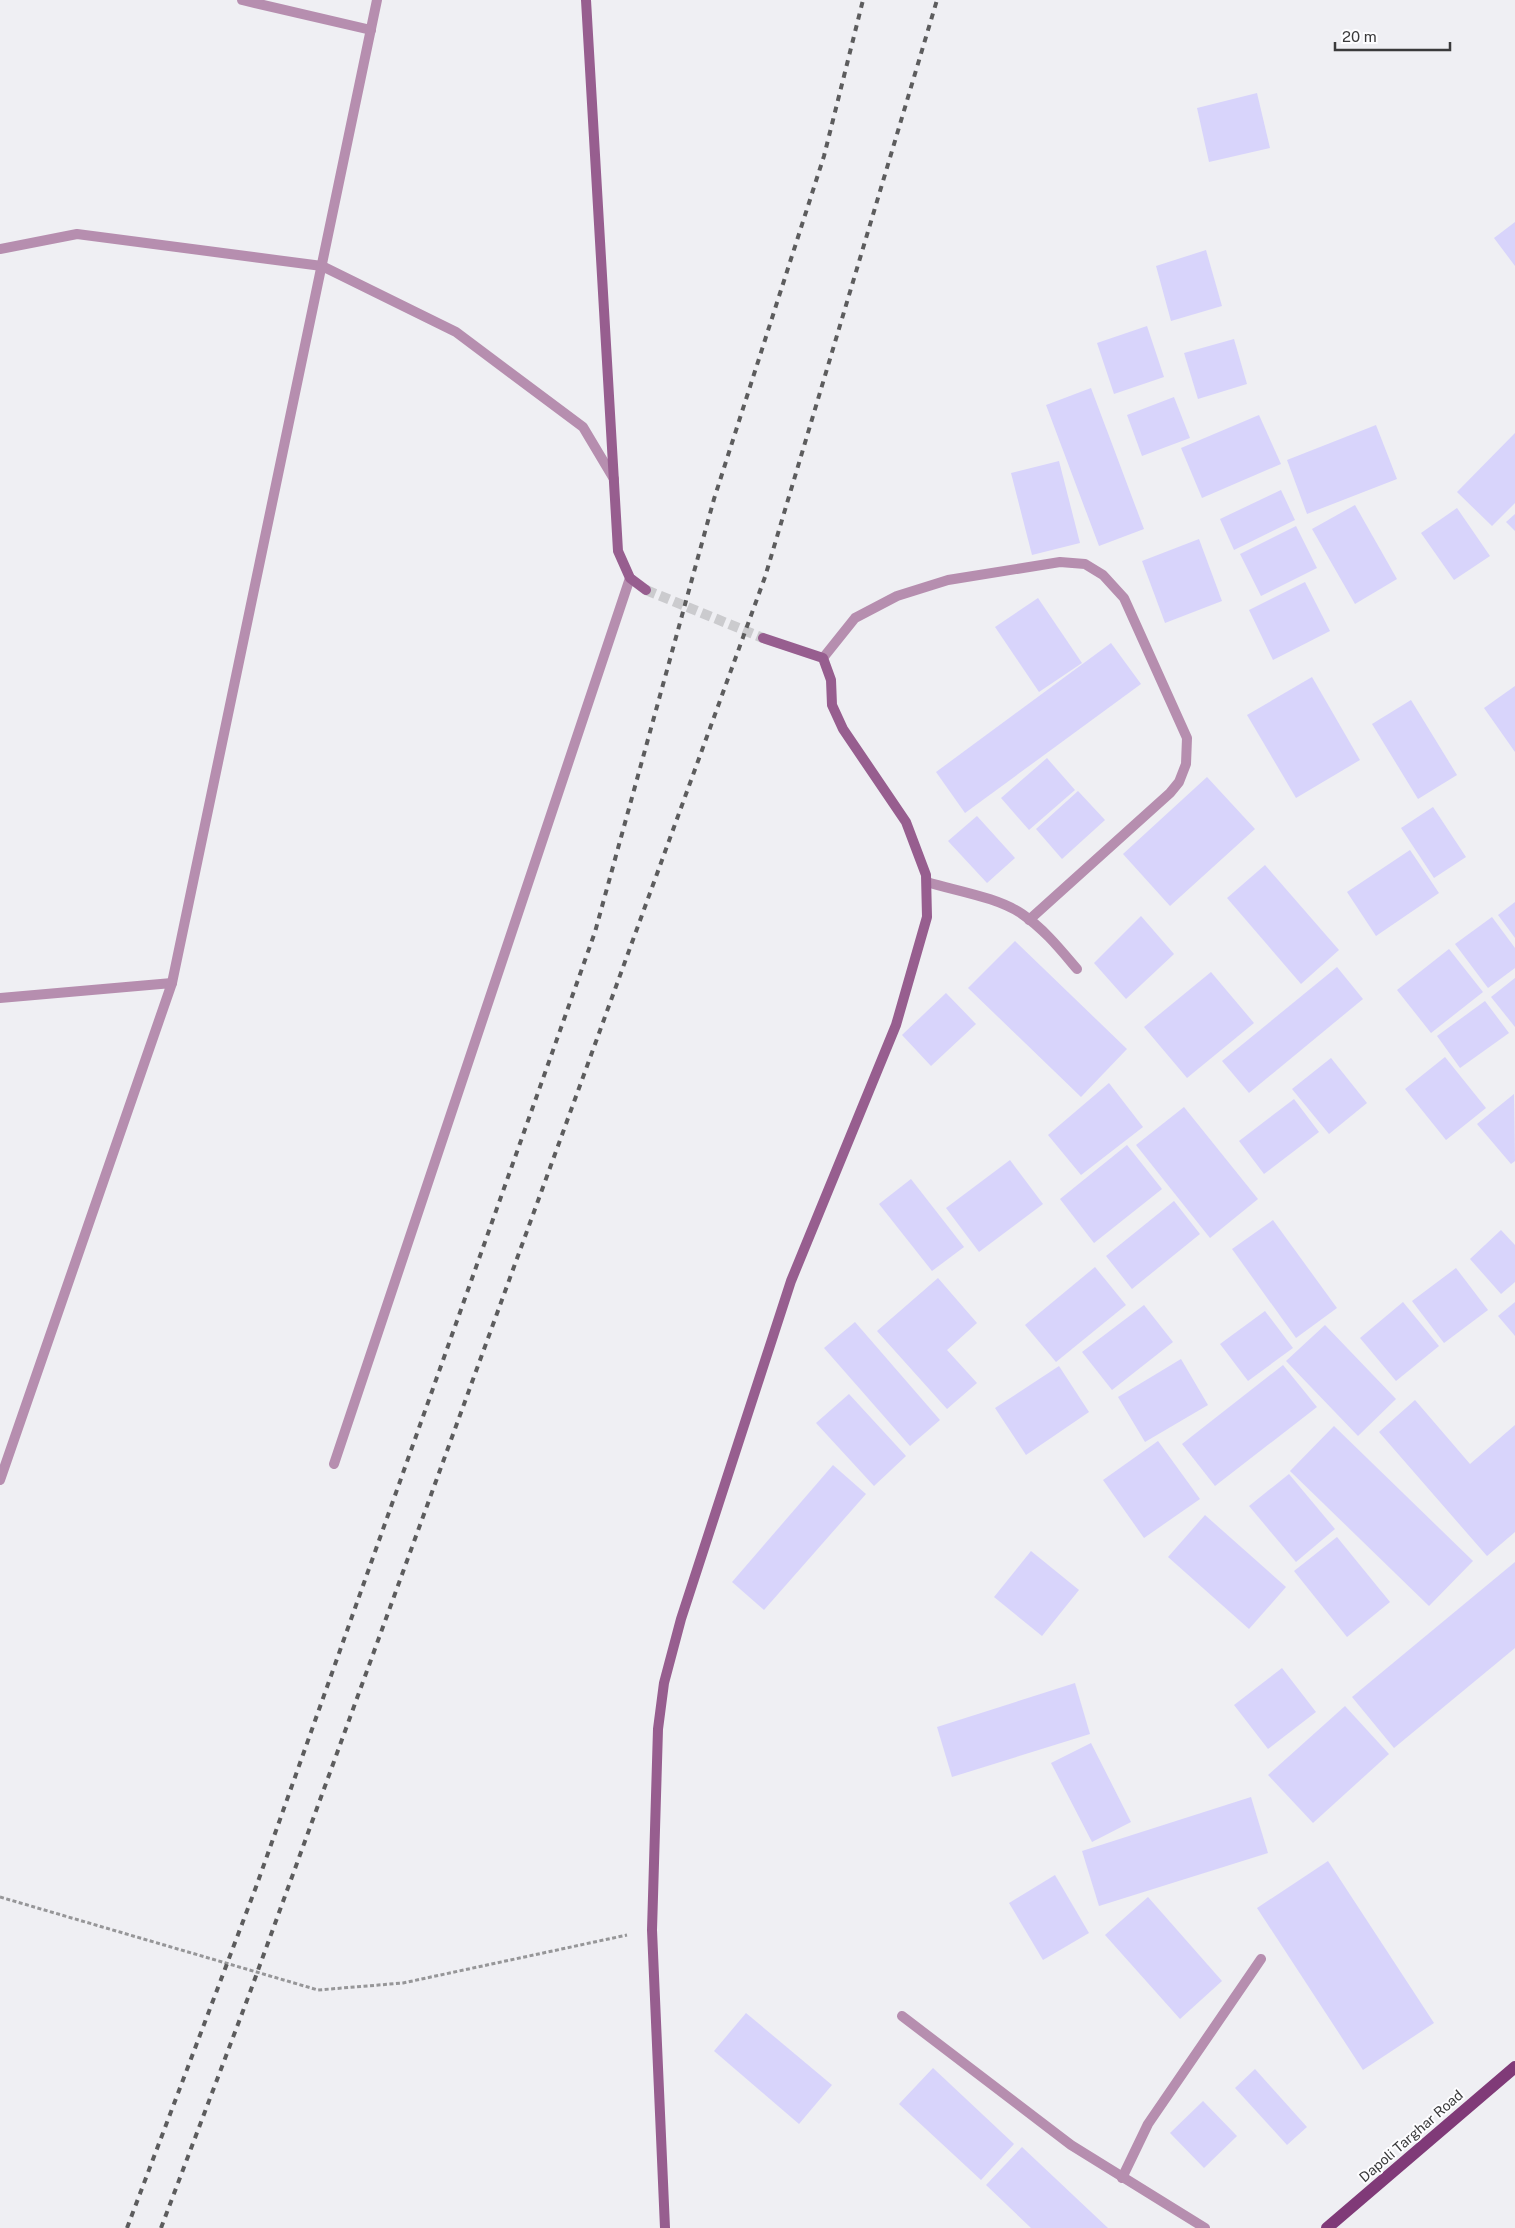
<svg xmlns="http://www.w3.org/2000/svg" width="1515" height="2228" font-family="'Public Sans',sans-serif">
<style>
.building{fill:#d8d4fb}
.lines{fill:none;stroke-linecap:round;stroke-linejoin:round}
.secondary-tunnel{stroke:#cbcbce;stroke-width:10;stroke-dasharray:10 5;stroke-linecap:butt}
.path{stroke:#969698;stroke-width:3;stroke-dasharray:4 2.5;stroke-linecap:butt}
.lane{stroke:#b68eaf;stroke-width:10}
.street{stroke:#b68eaf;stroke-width:10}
.secondary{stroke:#975e8f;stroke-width:10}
.primary{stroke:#803a78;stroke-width:12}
.rail{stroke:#5c5c5d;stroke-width:4;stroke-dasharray:6 6;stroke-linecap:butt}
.labels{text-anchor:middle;stroke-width:4;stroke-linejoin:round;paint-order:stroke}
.street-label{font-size:14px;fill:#3a3a3b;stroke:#fdfdff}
</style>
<rect width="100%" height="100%" fill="#efeff3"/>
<g class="building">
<polygon points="1257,93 1270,148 1209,162 1197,108"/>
<polygon points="1515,222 1515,266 1494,238"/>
<polygon points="1206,250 1222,306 1171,321 1156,266"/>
<polygon points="1147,326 1164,377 1114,394 1097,343"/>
<polygon points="1234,339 1247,384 1198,399 1184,353"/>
<polygon points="1091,388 1144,529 1099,546 1046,405"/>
<polygon points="1174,397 1190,438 1142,456 1127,415"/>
<polygon points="1259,415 1281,464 1202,498 1181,448"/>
<polygon points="1376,425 1397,479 1307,514 1287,460"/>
<polygon points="1515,433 1515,503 1492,526 1457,492"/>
<polygon points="1059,461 1080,543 1032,555 1011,473"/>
<polygon points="1281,490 1295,520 1234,550 1220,519"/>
<polygon points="1355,505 1397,579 1355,604 1312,529"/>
<polygon points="1457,508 1490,556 1454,580 1421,533"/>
<polygon points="1515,514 1515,531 1506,522"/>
<polygon points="1296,526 1317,568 1261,596 1240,554"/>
<polygon points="1199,539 1222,601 1165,623 1142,561"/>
<polygon points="1305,582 1330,631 1273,660 1249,610"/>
<polygon points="1038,598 1082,663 1039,692 995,627"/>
<polygon points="1111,643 1141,684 965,813 936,772"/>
<polygon points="1312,677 1360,760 1296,798 1247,715"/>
<polygon points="1515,686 1515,752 1484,708"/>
<polygon points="1411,700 1457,775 1418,799 1372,724"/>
<polygon points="1047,758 1075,790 1029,830 1001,798"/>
<polygon points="1207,777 1255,829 1170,906 1123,854"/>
<polygon points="1078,791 1105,820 1062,859 1036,829"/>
<polygon points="1433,807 1466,857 1434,878 1401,828"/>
<polygon points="977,816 1015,858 987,883 948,841"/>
<polygon points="1410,850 1439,893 1376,936 1347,892"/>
<polygon points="1265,865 1339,950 1301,984 1227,898"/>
<polygon points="1515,902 1515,938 1498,915"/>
<polygon points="1141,916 1174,954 1126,999 1094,963"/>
<polygon points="1492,917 1515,948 1515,968 1488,988 1455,944"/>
<polygon points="1015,941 1127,1049 1081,1097 968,988"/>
<polygon points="1449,949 1483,992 1431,1033 1397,990"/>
<polygon points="1337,967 1363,999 1249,1093 1222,1061"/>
<polygon points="1211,972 1254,1023 1187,1078 1144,1027"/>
<polygon points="1515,978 1515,1027 1491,997"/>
<polygon points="946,993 976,1024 931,1066 902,1035"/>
<polygon points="1485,1001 1509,1033 1460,1068 1437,1036"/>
<polygon points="1445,1057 1486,1108 1446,1140 1405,1089"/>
<polygon points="1331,1058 1367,1103 1329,1134 1292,1089"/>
<polygon points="1109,1083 1143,1127 1081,1175 1048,1135"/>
<polygon points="1514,1094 1515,1161 1511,1164 1477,1124"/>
<polygon points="1294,1099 1319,1132 1264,1174 1239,1141"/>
<polygon points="1184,1107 1258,1199 1210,1238 1136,1145"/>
<polygon points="1127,1145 1162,1189 1094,1243 1060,1199"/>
<polygon points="1010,1160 1043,1204 979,1252 946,1208"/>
<polygon points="911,1179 964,1247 932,1271 879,1204"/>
<polygon points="1174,1201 1200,1234 1132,1289 1106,1256"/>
<polygon points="1273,1220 1337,1308 1296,1338 1232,1249"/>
<polygon points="1501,1230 1515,1245 1515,1282 1501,1294 1470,1259"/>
<polygon points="1095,1267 1126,1305 1056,1362 1025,1325"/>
<polygon points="1456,1268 1488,1310 1444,1343 1412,1301"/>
<polygon points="938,1278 977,1323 947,1350 977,1383 947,1409 877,1331"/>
<polygon points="1403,1302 1439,1346 1396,1381 1360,1338"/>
<polygon points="1515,1302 1515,1336 1498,1316"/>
<polygon points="1144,1305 1173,1342 1112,1390 1082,1352"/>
<polygon points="1265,1311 1293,1348 1248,1381 1220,1344"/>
<polygon points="855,1322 940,1420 910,1446 824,1348"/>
<polygon points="1325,1325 1396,1399 1358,1436 1286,1361"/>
<polygon points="1181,1359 1208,1405 1145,1442 1118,1397"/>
<polygon points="1283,1365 1317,1407 1215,1486 1182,1444"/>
<polygon points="1059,1366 1089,1412 1026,1455 995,1408"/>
<polygon points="849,1394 906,1456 874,1486 816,1423"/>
<polygon points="1415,1400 1470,1464 1515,1425 1515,1532 1487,1556 1379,1432"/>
<polygon points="1334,1426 1473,1561 1429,1606 1290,1471"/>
<polygon points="1158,1441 1200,1499 1144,1538 1103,1480"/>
<polygon points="833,1465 866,1494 764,1610 732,1582"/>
<polygon points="1289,1474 1335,1529 1296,1562 1249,1506"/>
<polygon points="1205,1515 1286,1587 1249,1629 1168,1557"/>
<polygon points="1337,1537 1390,1602 1347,1637 1294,1571"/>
<polygon points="1031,1551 1079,1590 1042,1636 994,1597"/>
<polygon points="1515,1562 1515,1648 1394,1748 1352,1697"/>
<polygon points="1282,1668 1316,1712 1268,1749 1234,1705"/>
<polygon points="1075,1683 1090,1734 952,1777 937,1727"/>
<polygon points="1345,1706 1389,1754 1313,1823 1268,1775"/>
<polygon points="1091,1743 1131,1822 1092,1842 1051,1763"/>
<polygon points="1251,1797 1268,1853 1099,1906 1082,1851"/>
<polygon points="1328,1861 1434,2023 1363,2070 1257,1908"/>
<polygon points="1055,1875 1089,1933 1043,1960 1009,1903"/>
<polygon points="1148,1897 1222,1981 1180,2019 1105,1935"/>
<polygon points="746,2013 832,2085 799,2124 714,2051"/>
<polygon points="933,2068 1014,2144 981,2180 899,2104"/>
<polygon points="1255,2069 1307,2127 1287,2145 1235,2088"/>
<polygon points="1203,2101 1237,2136 1204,2168 1170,2133"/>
<polygon points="1022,2147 1108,2228 1031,2228 986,2185"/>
</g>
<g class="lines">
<polyline class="secondary-tunnel" points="646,590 763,638"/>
<polyline class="path" points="0,1897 318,1990 403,1983 627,1935"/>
<g class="lane">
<polyline points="334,1464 630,578"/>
<polyline points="1122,2178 1148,2124 1261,1959"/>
</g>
<g class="street">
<polyline points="242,0 371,30"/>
<polyline points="0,249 77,234 322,266 456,332 583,427 614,479"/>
<polyline points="823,658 855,618 897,596 948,580 1060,562 1085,564 1103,575 1124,598 1187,738 1186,764 1179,782 1170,793 1029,920"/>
<path d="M927 882C956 891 997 897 1022 914 1044 929 1060 949 1077 969"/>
<polyline points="172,983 377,0"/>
<polyline points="0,998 172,983 0,1480"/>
<polyline points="902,2016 1071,2145 1205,2228"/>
</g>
<g class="secondary">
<polyline points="586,0 618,551 630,578 646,590"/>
<polyline points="665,2228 652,1930 658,1729 664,1683 681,1619 791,1281 896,1025 927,917 926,875 906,822 843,729 832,705 831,680 823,658 763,638"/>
</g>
<polyline class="primary" points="1327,2228 1515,2067"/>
<g class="rail">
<polyline points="127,2228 256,1887 595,932 714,499 824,156 863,0"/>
<polyline points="161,2228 249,1995 765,577 937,0"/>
</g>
</g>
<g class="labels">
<g class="street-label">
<text transform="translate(1411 2136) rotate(-41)" y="5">Dapoli Targhar Road</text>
</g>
</g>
<path d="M1335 42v8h115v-8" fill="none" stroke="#3a3a3b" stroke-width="2.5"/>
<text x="1342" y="42" font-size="15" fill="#3a3a3b" stroke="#fdfdff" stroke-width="4" paint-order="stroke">20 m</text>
</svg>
